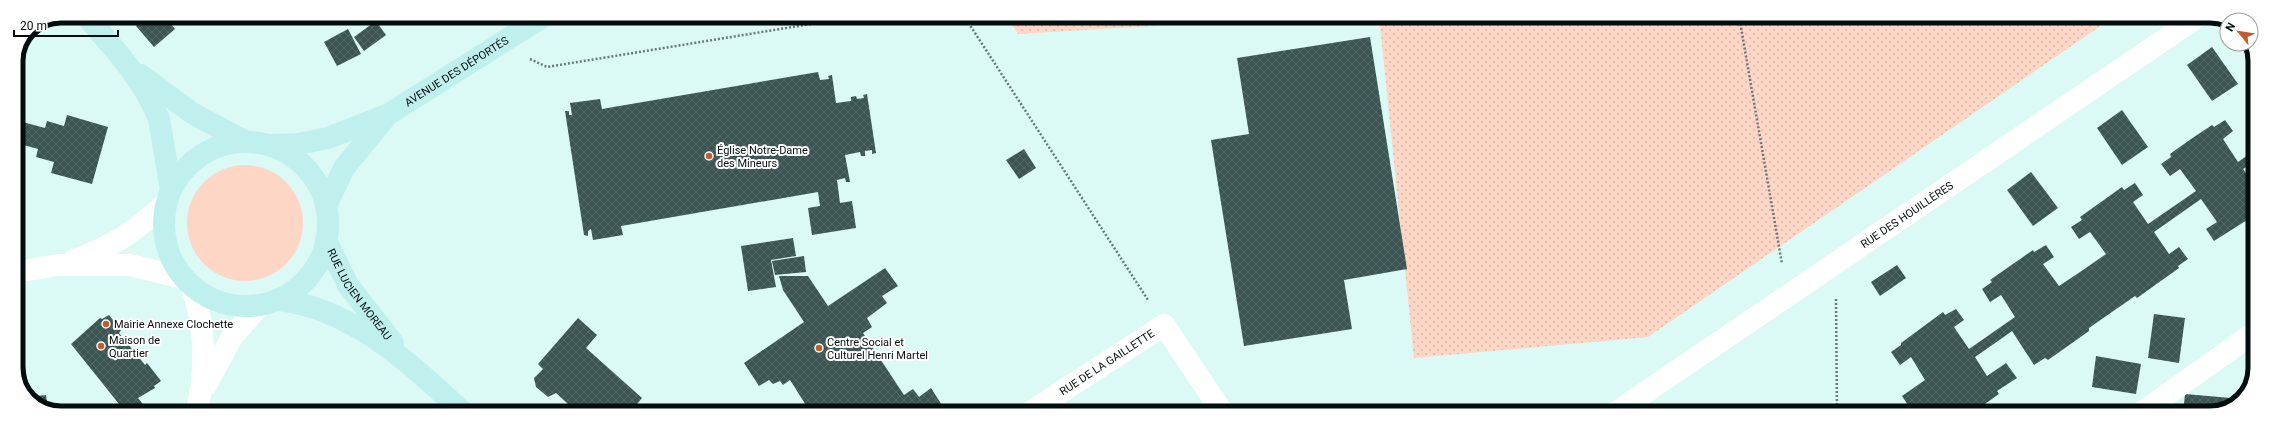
<svg xmlns="http://www.w3.org/2000/svg" width="2271" height="429" font-family="Roboto,sans-serif">
<style>
.green{fill:#fdd6c5}
.park{fill:url(#park-dots)}
.building{fill:url(#building-cross-hatch)}
.lines{fill:none;stroke-linecap:round;stroke-linejoin:round}
.path{stroke:#677a78;stroke-width:2.5;stroke-dasharray:2 2;stroke-linecap:butt}
.street{stroke:#fff;stroke-width:22}
.secondary{stroke:#bff0ee;stroke-width:22}
.poi-dot{fill:#c25d2b;stroke:#fff;stroke-width:1.5}
.labels{text-anchor:middle;stroke-width:4;stroke-linejoin:round;paint-order:stroke}
.street-label{font-size:11px;fill:#040d0d;stroke:#fff}
.poi-label{font-size:11px;fill:#040d0d;stroke:#fff;text-anchor:start}
.rim{fill:none;stroke:#040d0d;stroke-width:5}
</style>
<defs>
<pattern id="park-dots" width="8" height="8" patternUnits="userSpaceOnUse"><rect width="8" height="8" fill="#fdd6c5"/><path d="M2 2h.1M6 6h.1" fill="none" stroke="#d7b6a8" stroke-width="1.8" stroke-linecap="round"/></pattern>
<pattern id="building-cross-hatch" width="8" height="8" patternUnits="userSpaceOnUse"><rect width="8" height="8" fill="#3b5553"/><path d="M0 0l8 8M0 8l8-8" fill="none" stroke="#536867"/></pattern>
</defs>
<rect width="100%" height="100%" fill="#dbfaf6"/>
<circle class="green" cx="245" cy="223" r="58"/>
<g class="park">
<polygon points="1006,16 1314,16 1018,34"/>
<polygon points="1379,16 2115,16 1648,337 1414,358"/>
</g>
<g class="building">
<polygon points="147,16 164,16 175,29 154,47 136,26"/>
<polygon points="376,21 386,35 364,51 354,37"/>
<polygon points="348,29 361,54 337,66 324,42"/>
<polygon points="1370,37 1407,269 1344,280 1352,329 1244,346 1211,140 1249,134 1237,58"/>
<polygon points="2212,47 2238,84 2212,101 2187,65"/>
<polygon points="818,72 820,80 829,79 828,76 832,75 836,103 851,101 851,97 856,96 857,99 864,98 863,95 867,94 876,153 872,154 872,150 865,151 865,156 861,156 860,152 845,155 850,182 846,182 845,178 837,180 840,203 852,201 856,228 812,235 808,208 820,206 818,192 621,226 623,235 593,240 591,229 588,231 588,236 584,235 565,111 569,111 569,115 572,115 570,103 600,99 602,109"/>
<polygon points="2122,110 2148,147 2122,165 2097,128"/>
<polygon points="67,115 108,127 92,184 51,173 54,162 36,157 38,149 16,143 19,121 45,128 47,121 64,126"/>
<polygon points="2225,120 2233,131 2223,139 2238,162 2255,150 2255,161 2243,169 2255,186 2255,215 2214,241 2206,229 2217,222 2201,199 2154,232 2169,254 2179,247 2188,259 2178,266 2179,268 2137,298 2135,296 2099,321 2089,328 2089,331 2048,360 2045,358 2034,365 2012,331 1998,341 1975,357 1987,376 2006,363 2017,378 1997,391 1999,394 1972,413 1913,413 1902,396 1925,380 1911,357 1900,365 1891,352 1901,345 1901,343 1943,312 1945,315 1956,309 1964,320 1954,327 1969,349 2015,317 2001,295 1990,302 1982,289 1992,282 1990,280 2033,250 2034,252 2046,245 2054,257 2043,264 2059,286 2083,270 2106,254 2090,232 2079,239 2071,227 2082,220 2080,217 2122,187 2124,190 2135,183 2143,195 2133,202 2148,224 2196,191 2180,169 2170,176 2161,164 2171,157 2170,154 2191,139 2212,125 2214,127"/>
<polygon points="1024,149 1036,168 1019,179 1006,160"/>
<polygon points="2031,172 2058,208 2033,226 2007,190"/>
<polygon points="793,238 796,256 771,260 776,287 748,291 741,246"/>
<polygon points="804,256 806,272 775,275 772,261"/>
<polygon points="1897,265 1906,278 1880,296 1871,282"/>
<polygon points="885,268 898,286 882,296 887,303 867,318 872,327 863,333 904,395 913,389 919,397 931,388 947,413 811,413 790,380 783,385 780,381 773,384 769,380 759,386 744,363 804,322 783,290 779,276 808,276 828,306"/>
<polygon points="2154,314 2185,318 2179,363 2148,358"/>
<polygon points="109,315 121,330 119,333 145,365 147,363 161,381 154,386 155,388 138,398 146,408 140,413 119,413 123,409 71,344 100,318 102,319"/>
<polygon points="578,318 597,335 586,348 642,398 630,413 578,413 556,393 548,397 536,387 534,378 543,369 538,364"/>
<polygon points="22,347 27,379 20,380 16,373 16,348"/>
<polygon points="2096,356 2141,364 2136,394 2092,387"/>
<polygon points="2185,394 2231,398 2231,405 2210,413 2183,413"/>
<polygon points="46,395 48,409 29,399 29,397"/>
<polygon points="332,405 334,413 304,413 304,412"/>
</g>
<g class="lines">
<g class="path">
<polyline points="964,16 1148,300"/>
<polyline points="1739,16 1782,264"/>
<polyline points="530,59 547,67 860,16"/>
<polyline points="1836,299 1837,413"/>
</g>
<g class="street">
<path d="M74 260C113 247 137 230 167 202"/>
<polyline points="16,272 58,265 130,265 183,278"/>
<path d="M192 287C206 329 207 370 196 413"/>
<polyline points="206,385 232,337 260,305"/>
<path id="s1" d="M1029 413 1164 325 1223 413"/>
<path id="s2" d="M1615 413 2199 16"/>
<polyline points="2141,413 2255,332"/>
</g>
<g class="secondary">
<path d="M86 16C114 48 143 79 159 119L171 190"/>
<polyline points="141,75 192,113 246,142"/>
<circle cx="246" cy="224" r="82"/>
<path id="s3" d="M271 145 298 144 328 138 389 114 544 16"/>
<polyline points="326,206 344,168 384,119"/>
<path id="s4" d="M326 240 348 285 393 343"/>
<path d="M279 300C354 309 410 364 464 413"/>
</g>
</g>
<g class="poi-dot">
<circle cx="709" cy="156" r="4"/>
<circle cx="106" cy="324" r="4"/>
<circle cx="101" cy="346" r="4"/>
<circle cx="819" cy="348" r="4"/>
</g>
<g class="labels">
<g class="street-label">
<text dy="4" stroke="none"><textPath href="#s3" startOffset="203">AVENUE DES DÉPORTÉS</textPath></text>
<text dy="4" stroke="none"><textPath href="#s2" startOffset="353">RUE DES HOUILLÈRES</textPath></text>
<text dy="4" stroke="none"><textPath href="#s4" startOffset="64">RUE LUCIEN MOREAU</textPath></text>
<text dy="4" stroke="none"><textPath href="#s1" startOffset="93">RUE DE LA GAILLETTE</textPath></text>
</g>
<g class="poi-label">
<text x="717" y="154">Église Notre-Dame<tspan x="717" dy="13">des Mineurs</tspan></text>
<text x="114" y="328">Mairie Annexe Clochette</text>
<text x="109" y="344">Maison de<tspan x="109" dy="13">Quartier</tspan></text>
<text x="827" y="346">Centre Social et<tspan x="827" dy="13">Culturel Henri Martel</tspan></text>
</g>
</g>
<path d="M0 0H2271V429H0ZM61 23H2210A38 38 0 0 1 2248 61V368A38 38 0 0 1 2210 406H61A38 38 0 0 1 23 368V61A38 38 0 0 1 61 23Z" fill="#fff" fill-rule="evenodd"/>
<path class="rim" d="M61 23H2210A38 38 0 0 1 2248 61V368A38 38 0 0 1 2210 406H61A38 38 0 0 1 23 368V61A38 38 0 0 1 61 23Z"/>
<g transform="translate(2239 32) rotate(300)"><circle r="19" fill="#ffffff" stroke="#9b9e9e"/>
<path d="M0-3L7 15L0 10L-7 15Z" fill="#c25d2b"/>
<text y="-6" font-size="11" font-weight="bold" text-anchor="middle" fill="#040d0d">N</text>
</g>
<path d="M14 30v6h104v-6" fill="none" stroke="#040d0d" stroke-width="2"/>
<text x="20" y="30" font-size="12" fill="#040d0d" stroke="#ffffff" stroke-width="3" paint-order="stroke">20 m</text>
</svg>
